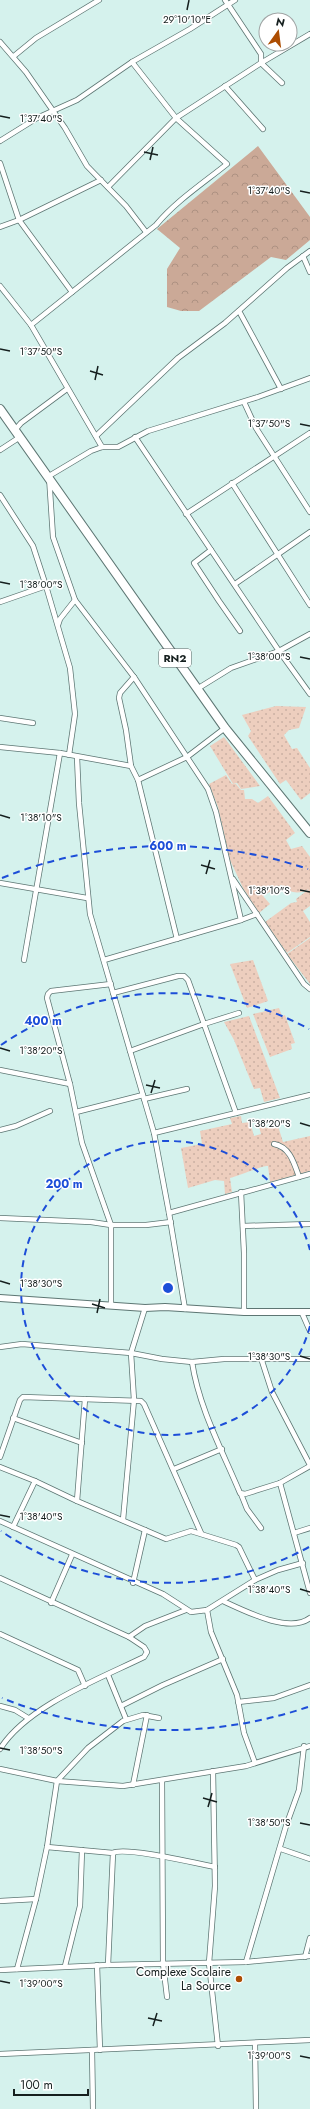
<svg xmlns="http://www.w3.org/2000/svg" width="310" height="2109" font-family="Jost,sans-serif">
<style>
.grass{fill:url(#grass-dots)}
.forest{fill:url(#forest-crowns)}
.lines{fill:none;stroke-linecap:round;stroke-linejoin:round}
.minor-casing{stroke:#5d7673;stroke-width:6}
.tertiary-casing{stroke:#5d7673;stroke-width:8}
.trunk-casing{stroke:#5d7673;stroke-width:10}
.minor{stroke:#fff;stroke-width:4.5}
.tertiary{stroke:#fff;stroke-width:6}
.trunk{stroke:#fff;stroke-width:8}
.ticks{fill:none;stroke:#151f1e;stroke-width:1.5}
.ring{fill:none;stroke:#1d4ed8;stroke-width:2;stroke-dasharray:7 5}
.poi-dot{fill:#ad4d02;stroke:#fff;stroke-width:1.5}
.labels{text-anchor:middle;stroke-width:3;stroke-linejoin:round;paint-order:stroke}
.shield{fill:#fff;stroke:#5b6262;stroke-width:1}
.shield-label{font-size:11px;font-weight:bold;fill:#151f1e}
.poi-label{font-size:12px;fill:#151f1e;stroke:#fff;text-anchor:end}
.ticks-label{font-size:10px;text-anchor:middle;fill:#151f1e;stroke:#fff;stroke-width:3;stroke-linejoin:round;paint-order:stroke}
.centre{fill:#1d4ed8;stroke:#fff;stroke-width:2}
.ring-label{font-size:12px;text-anchor:middle;font-weight:bold;fill:#1d4ed8;stroke:#fff;stroke-width:3;stroke-linejoin:round;paint-order:stroke}
</style>
<defs>
<pattern id="grass-dots" width="8" height="8" patternUnits="userSpaceOnUse"><rect width="8" height="8" fill="#edcebe"/><path d="M2 2h.1M6 6h.1" fill="none" stroke="#cab0a3" stroke-width="1.8" stroke-linecap="round"/></pattern>
<pattern id="forest-crowns" width="20" height="18" patternUnits="userSpaceOnUse"><rect width="20" height="18" fill="#cba997"/><path d="M2 6a3 3 0 1 1 6 0M12 15a3 3 0 1 1 6 0" fill="none" stroke="#ad9182"/></pattern>
</defs>
<rect width="100%" height="100%" fill="#d5f2ed"/>
<g class="grass">
<polygon points="276,706 306,707 299,728 289,730 284,735 292,749 297,748 310,768 310,793 301,800 286,780 280,784 248,736 251,731 242,715"/>
<polygon points="224,737 260,786 241,789 237,783 233,784 210,746"/>
<path d="M226 775 232 784H236L241 790H244L245 799H252L258 803 268 796 295 833 286 840 291 849 302 846 310 857V906L303 911 310 922V937L287 953 265 922 291 903 297 902 296 899 309 889C297 895 291 893 281 885L263 896 270 904 259 913 243 888 230 860 218 807 209 784Z"/>
<polygon points="310,938 310,984 287,954"/>
<polygon points="253,960 268,1001 247,1008 230,964"/>
<polygon points="279,1008 282,1016 285,1015 295,1043 291,1044 292,1049 270,1057 253,1014"/>
<polygon points="249,1016 280,1098 264,1102 260,1088 254,1089 234,1040 224,1022"/>
<path d="M241 1116 242 1123 250 1122 254 1136 261 1134 258 1123 264 1121 266 1128 278 1126 283 1142 310 1136V1171L270 1182 268 1166C264 1165 238 1176 230 1178L232 1192 225 1194 224 1181 215 1180 188 1188 181 1148 202 1144 200 1131 232 1124 230 1118Z"/>
</g>
<polygon class="forest" points="258,146 310,217 310,240 286,260 271,257 199,311 181,311 167,307 167,269 180,248 157,229"/>
<g class="lines">
<g class="minor-casing">
<g id="minor">
<polyline points="0,42 26,72 65,128 87,166 126,206 146,232"/>
<polyline points="14,56 36,38 99,0"/>
<polyline points="282,83 261,63 310,34"/>
<polyline points="225,86 263,129"/>
<polyline points="0,141 37,118 77,100 132,62 190,29 235,0"/>
<polyline points="0,163 19,220 72,292"/>
<polyline points="108,187 176,118 132,62"/>
<polyline points="0,227 19,220 101,180"/>
<polyline points="303,256 310,272"/>
<polyline points="0,286 31,325"/>
<polyline points="239,311 281,389"/>
<polyline points="244,402 256,428 310,512"/>
<polyline points="15,430 21,423 67,389"/>
<polyline points="96,436 178,358 225,323 287,268 310,251"/>
<polyline points="135,437 279,651 310,694"/>
<path d="M102 447 31 325 156 225C176 201 202 184 227 164L176 118 261 63V54L225 0"/>
<polyline points="0,450 20,437"/>
<polyline points="232,483 310,605"/>
<polyline points="0,495 33,546 46,586"/>
<polyline points="186,514 310,433"/>
<polyline points="211,550 194,563 219,601 240,631"/>
<polyline points="235,584 310,532"/>
<polyline points="0,602 46,586 70,668 75,714 69,755"/>
<polyline points="58,625 60,619 75,600"/>
<polyline points="134,677 120,693 119,698 126,730 131,766 138,780 177,939"/>
<polyline points="197,689 231,668 279,651 310,634"/>
<polyline points="0,718 33,723"/>
<polyline points="0,747 60,753 131,766"/>
<polyline points="77,757 79,803 90,914 154,1133 169,1213 185,1309"/>
<polyline points="138,780 187,757 225,728"/>
<polyline points="233,879 304,984 310,989"/>
<polyline points="0,883 87,898"/>
<polyline points="241,920 257,914"/>
<polyline points="24,960 60,753"/>
<polyline points="104,960 241,920 216,812 208,789 134,677 75,600 53,537 49,476 91,451 102,447 118,447 148,431 258,397 310,378"/>
<polyline points="111,984 51,991 48,994 47,998 70,1084 82,1143 111,1225 111,1305"/>
<polyline points="113,993 178,976 184,976 188,980 204,1024 239,1013"/>
<polyline points="130,1051 204,1024 236,1113"/>
<polyline points="0,1070 70,1084"/>
<polyline points="144,1099 187,1089"/>
<polyline points="76,1112 143,1095"/>
<polyline points="0,1130 16,1126 50,1111"/>
<polyline points="154,1133 310,1095"/>
<path d="M274 1144C290 1147 294 1163 299 1177"/>
<polyline points="241,1192 244,1253 244,1312"/>
<polyline points="169,1213 310,1174"/>
<polyline points="0,1218 91,1222 111,1225 146,1225 171,1222"/>
<polyline points="243,1226 310,1224"/>
<polyline points="302,1313 310,1331"/>
<polyline points="0,1347 22,1344 131,1353 162,1359 192,1362 224,1359 310,1359"/>
<polyline points="261,1358 272,1392 310,1465"/>
<path d="M192 1362C199 1408 222 1450 240 1493L245 1494 280 1483 310 1466"/>
<polyline points="85,1399 77,1501 166,1539 191,1531 236,1545 239,1547 255,1580"/>
<polyline points="13,1418 82,1443"/>
<polyline points="0,1457 20,1400 23,1397 141,1401 144,1404 201,1533"/>
<polyline points="0,1467 35,1481 77,1501"/>
<polyline points="174,1469 222,1449"/>
<polyline points="280,1483 310,1593"/>
<polyline points="241,1494 247,1509 261,1528"/>
<polyline points="123,1520 134,1400 131,1353 145,1308"/>
<polyline points="0,1521 163,1594 191,1612 207,1610 211,1632 237,1695 244,1733 255,1763"/>
<polyline points="13,1527 35,1481"/>
<polyline points="294,1533 310,1528"/>
<path d="M0 1578 129 1637 144 1647 147 1652 144 1657C99 1679 27 1706 0 1749"/>
<polyline points="133,1583 145,1530"/>
<path d="M223 1601C245 1611 289 1634 310 1618"/>
<polyline points="51,1603 72,1555"/>
<polyline points="207,1610 255,1580 278,1570 303,1563"/>
<polyline points="0,1634 78,1670 85,1686"/>
<polyline points="129,1637 145,1626 186,1610"/>
<polyline points="108,1675 126,1719"/>
<polyline points="238,1702 274,1698 310,1685"/>
<polyline points="0,1706 15,1710 28,1718"/>
<polyline points="121,1706 163,1685 223,1659"/>
<polyline points="0,1769 57,1781 123,1786 246,1766 310,1746"/>
<polyline points="213,1771 215,1886 209,1963 218,2046"/>
<polyline points="162,1780 163,1963 167,1997"/>
<polyline points="133,1785 147,1715"/>
<polyline points="47,1847 113,1853 108,1965"/>
<polyline points="281,1849 310,1859"/>
<path d="M113 1853C124 1846 199 1864 215 1867"/>
<polyline points="0,1901 36,1899"/>
<polyline points="305,1957 310,1938"/>
<polyline points="246,1962 286,1826 299,1790 304,1746"/>
<polyline points="97,1965 100,2050"/>
<polyline points="65,1966 80,1906 82,1850"/>
<polyline points="17,1969 36,1899 47,1847 57,1781 88,1748 123,1721 143,1715 159,1718"/>
<polyline points="0,1970 108,1965 246,1962 310,1956"/>
<polyline points="255,2044 256,2109"/>
<polyline points="92,2050 93,2109"/>
<polyline points="0,2054 310,2040"/>
</g>
</g>
<g class="tertiary-casing">
<polyline id="tertiary" points="0,1298 145,1308 165,1307 244,1312 310,1312"/>
</g>
<g class="trunk-casing">
<polyline id="trunk" points="0,409 225,728 310,833"/>
</g>
<use href="#minor" class="minor"/>
<use href="#tertiary" class="tertiary"/>
<use href="#trunk" class="trunk"/>
</g>
<path class="ticks" d="M187 10 189 0M0 116 10 118M144 152 158 155M150 160 153 147M300 191 310 193M0 349 10 351M90 371 103 375M95 380 98 366M300 424 310 426M0 582 10 584M300 657 310 659M0 815 10 818M201 865 215 869M206 874 210 860M300 890 310 892M0 1048 10 1051M146 1085 160 1088M151 1093 155 1080M300 1123 310 1126M0 1281 10 1284M92 1304 105 1308M97 1313 100 1299M300 1356 310 1359M0 1515 10 1517M300 1589 310 1592M0 1748 10 1750M203 1798 217 1802M208 1807 212 1793M300 1823 310 1825M0 1981 10 1983M148 2018 162 2021M153 2026 157 2013M300 2056 310 2058"/>
<g class="ring">
<path d="M310 1326A147 147 0 1 1 310 1250"/>
<path d="M309 1547A295 295 0 0 1 1 1531M1 1045A295 295 0 0 1 309 1029"/>
<path d="M308 1707A442 442 0 0 1 2 1698M2 878A442 442 0 0 1 308 869"/>
</g>
<circle class="poi-dot" cx="239" cy="1979" r="4"/>
<g class="labels">
<rect class="shield" x="159" y="649" width="32" height="18" rx="3"/>
<g class="shield-label">
<text x="175" y="662">RN2</text>
</g>
<g class="poi-label">
<text x="231" y="1976">Complexe Scolaire<tspan x="231" dy="14">La Source</tspan></text>
</g>
</g>
<g class="ticks-label">
<text x="187" y="23">29°10'10"E</text>
<text x="41" y="122">1°37'40"S</text>
<text x="269" y="194">1°37'40"S</text>
<text x="41" y="355">1°37'50"S</text>
<text x="269" y="427">1°37'50"S</text>
<text x="41" y="588">1°38'00"S</text>
<text x="269" y="660">1°38'00"S</text>
<text x="41" y="821">1°38'10"S</text>
<text x="269" y="894">1°38'10"S</text>
<text x="41" y="1054">1°38'20"S</text>
<text x="269" y="1127">1°38'20"S</text>
<text x="41" y="1287">1°38'30"S</text>
<text x="269" y="1360">1°38'30"S</text>
<text x="41" y="1520">1°38'40"S</text>
<text x="269" y="1593">1°38'40"S</text>
<text x="41" y="1754">1°38'50"S</text>
<text x="269" y="1826">1°38'50"S</text>
<text x="41" y="1987">1°39'00"S</text>
<text x="269" y="2059">1°39'00"S</text>
</g>
<circle cx="168" cy="1288" r="6" class="centre"/>
<g class="ring-label">
<text x="168" y="850">600 m</text>
<text x="43" y="1025">400 m</text>
<text x="64" y="1188">200 m</text>
</g>
<g transform="translate(278 32) rotate(14)"><circle r="19" fill="#ffffff" stroke="#a1a5a5"/>
<path d="M0-3L7 15L0 10L-7 15Z" fill="#ad4d02"/>
<text y="-6" font-size="11" font-weight="bold" text-anchor="middle" fill="#151f1e">N</text>
</g>
<path d="M14 2089v6h74v-6" fill="none" stroke="#151f1e" stroke-width="2"/>
<text x="20" y="2089" font-size="12" fill="#151f1e" stroke="#ffffff" stroke-width="3" paint-order="stroke">100 m</text>
</svg>
